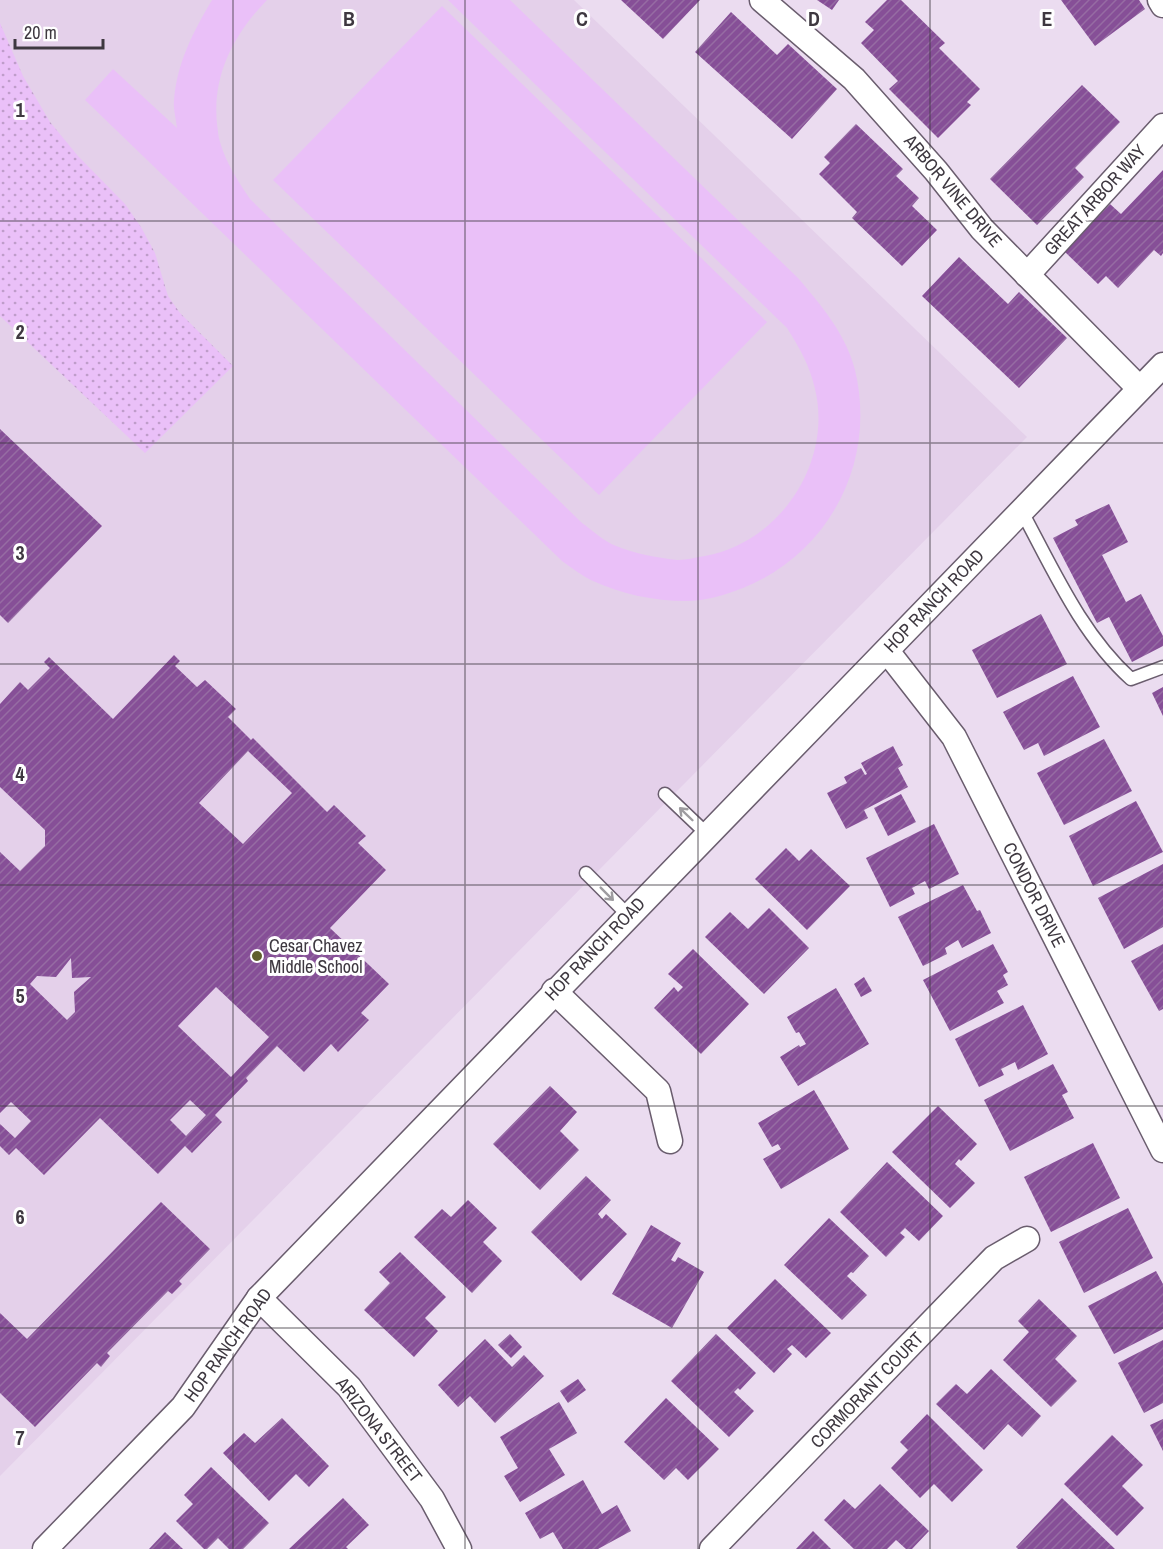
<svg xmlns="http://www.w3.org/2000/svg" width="1163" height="1549" font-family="'Archivo Narrow',sans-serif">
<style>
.built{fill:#e4d0ea}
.grass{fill:url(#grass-dots)}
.garden{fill:#eac0f8}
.building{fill:url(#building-hatch);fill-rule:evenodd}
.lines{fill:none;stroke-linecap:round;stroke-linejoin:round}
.service-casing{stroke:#6a5d6e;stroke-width:15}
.minor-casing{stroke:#6a5d6e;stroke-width:27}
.service{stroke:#fff;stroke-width:12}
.minor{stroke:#fff;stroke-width:24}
.oneway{stroke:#9e9ca0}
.grid{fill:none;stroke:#3e3840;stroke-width:1.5;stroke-opacity:0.55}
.poi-dot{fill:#605f2c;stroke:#fff;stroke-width:2}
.labels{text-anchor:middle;stroke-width:6;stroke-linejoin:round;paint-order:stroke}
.street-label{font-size:18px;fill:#3e3840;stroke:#fff}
.poi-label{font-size:18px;fill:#3e3840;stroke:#fff;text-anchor:start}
.grid-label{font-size:20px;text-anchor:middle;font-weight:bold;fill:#3e3840;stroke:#fff;stroke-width:6;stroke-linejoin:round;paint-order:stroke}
</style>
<defs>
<pattern id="grass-dots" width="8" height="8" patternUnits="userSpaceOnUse" patternTransform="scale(1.5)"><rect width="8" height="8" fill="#eac0f8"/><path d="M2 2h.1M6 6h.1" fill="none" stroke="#bf9dca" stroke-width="1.8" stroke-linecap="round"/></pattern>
<pattern id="building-hatch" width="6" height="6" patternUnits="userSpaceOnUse" patternTransform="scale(1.5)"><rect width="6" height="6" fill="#864f97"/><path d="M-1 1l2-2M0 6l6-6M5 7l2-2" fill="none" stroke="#966ca3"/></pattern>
</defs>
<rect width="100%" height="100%" fill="#ebdcf0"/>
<polygon class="built" points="0,0 574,0 1027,437 0,1476"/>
<polygon class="grass" points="0,23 23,76 50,122 78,156 125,204 141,227 155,253 168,296 180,313 233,366 145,453 0,316"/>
<g class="garden">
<path d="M212 0H267C234 34 212 75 217 124 218 130 218 136 220 142 226 163 238 181 250 199L582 523C593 531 604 541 616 546 636 554 658 558 678 560 687 560 697 557 705 556 779 543 833 463 815 389 810 366 799 347 787 328L448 0H510L798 278C821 305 846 334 855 370 877 461 830 553 743 588 725 595 705 601 686 601 654 601 621 594 593 581 582 576 572 568 562 561L85 100 113 69 177 128C176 119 173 109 174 100 177 63 193 32 212 0Z"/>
<polygon points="442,6 767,322 599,495 273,180"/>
</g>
<g class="building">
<polygon points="621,0 700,0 663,39"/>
<polygon points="817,0 839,0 832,10"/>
<polygon points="887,0 901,0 945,43 939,48 980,89 967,102 971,105 938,138 889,89 898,81 861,43 874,30 865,22"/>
<polygon points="1061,0 1139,0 1145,9 1095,46"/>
<polygon points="731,12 777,55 788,44 837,89 792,139 695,52"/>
<polygon points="1082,85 1120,122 1075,168 1084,177 1037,225 990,179"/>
<polygon points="856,124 903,169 896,176 919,198 912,206 937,230 902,266 852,218 857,212 819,174 830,163 824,157"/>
<polygon points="1163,170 1163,253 1161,256 1154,250 1118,288 1106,276 1098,284 1064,251 1110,204 1121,214"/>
<polygon points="959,257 1008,304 1019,292 1067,338 1019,388 922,296"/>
<polygon points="0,429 102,526 8,623 0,615"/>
<polygon points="1109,504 1128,542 1102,555 1126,602 1141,594 1163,636 1163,646 1132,662 1109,617 1097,623 1053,538 1078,525 1075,520"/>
<polygon points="1041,614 1067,664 997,698 972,650"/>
<path d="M174 655 180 661 175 666 197 687 205 680 236 709 228 717 251 740 253 738 327 812 334 805 366 836 358 843 386 870 330 928 389 984 361 1013 369 1020 338 1052 331 1044 304 1072 277 1046 246 1078 248 1081 215 1115 222 1122 192 1153 185 1146 158 1174 100 1118 44 1175 16 1148 9 1155 0 1146V1124L15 1138 31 1121 11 1102 0 1113V852L20 871 45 846V830L0 787V704L20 682 28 690 50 668 44 662 49 657 113 719ZM248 751 292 793 243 844 199 803ZM71 958 72 978 91 977 74 992 75 1012 67 1020 30 984 37 976 56 977ZM216 987 269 1037 231 1077 178 1026ZM190 1100 206 1115 186 1136 170 1120Z"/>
<polygon points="1073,676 1100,727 1044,756 1038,743 1024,750 1003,712"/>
<polygon points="1163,687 1163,716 1152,693"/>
<polygon points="1104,739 1132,791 1064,825 1037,773"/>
<polygon points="893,746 903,765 898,768 908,787 864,810 868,818 846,829 827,793 847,783 844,777 861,768 865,775 867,774 861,763"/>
<polygon points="901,794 916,822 888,836 874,808"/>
<polygon points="1136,801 1163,852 1093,886 1069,836"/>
<polygon points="934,824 959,874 929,889 925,881 912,888 915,894 890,907 866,858"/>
<polygon points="786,848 799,861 811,849 850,886 807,930 755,879"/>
<polygon points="1163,864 1163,927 1124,949 1098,898"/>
<polygon points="963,885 977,911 980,910 991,933 962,948 958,940 945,948 947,954 923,966 898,917"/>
<polygon points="769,908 809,948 764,994 705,937 730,912 748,929"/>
<polygon points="993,944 1008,972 1003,975 1008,985 997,991 1004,1003 950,1031 923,980"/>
<polygon points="1163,944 1163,1009 1159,1011 1131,961"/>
<polygon points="693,949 749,1004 701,1054 654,1008 674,987 678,992 683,987 668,974"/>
<polygon points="864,977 872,991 861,997 854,984"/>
<polygon points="836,988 869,1044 798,1086 780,1057 799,1045 800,1047 806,1044 799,1032 796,1033 787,1017"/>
<polygon points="1023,1005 1048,1054 1018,1070 1015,1062 1001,1069 1004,1075 979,1087 955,1039"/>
<polygon points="1053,1064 1068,1092 1062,1095 1074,1118 1010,1151 984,1100"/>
<polygon points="550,1086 577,1112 560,1131 579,1150 540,1190 493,1144"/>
<polygon points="814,1090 849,1149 781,1189 763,1159 781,1149 778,1144 772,1147 758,1123"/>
<polygon points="938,1106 977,1144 961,1161 959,1159 955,1164 975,1183 950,1208 892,1152"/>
<polygon points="1093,1143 1120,1198 1051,1232 1024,1177"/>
<polygon points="887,1162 943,1216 919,1241 905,1228 900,1233 905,1237 886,1257 840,1212"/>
<polygon points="586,1176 611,1200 598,1214 602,1219 606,1214 627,1234 581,1281 531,1232"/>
<polygon points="468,1200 497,1228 483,1242 502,1261 472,1293 414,1237 442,1209 451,1217"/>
<polygon points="161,1202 210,1249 179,1281 182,1284 172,1294 168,1291 107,1353 110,1356 101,1367 97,1363 35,1427 0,1393 0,1313 27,1339"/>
<polygon points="1128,1208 1153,1258 1084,1293 1059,1242"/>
<polygon points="829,1218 869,1256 853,1273 851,1272 847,1276 867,1295 842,1320 784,1265"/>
<polygon points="651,1225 681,1243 671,1260 675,1262 678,1257 704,1272 672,1328 612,1294"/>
<polygon points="400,1252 446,1297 425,1318 438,1331 414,1357 364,1310 390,1283 379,1272"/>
<polygon points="1156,1271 1163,1284 1163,1329 1114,1354 1088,1306"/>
<polygon points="775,1279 831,1333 806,1358 792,1345 787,1349 792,1354 774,1373 727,1328"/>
<polygon points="1039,1299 1077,1336 1055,1359 1077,1381 1051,1407 1003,1360 1029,1332 1018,1321"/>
<polygon points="510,1334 522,1347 511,1358 498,1345"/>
<polygon points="716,1334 756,1373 740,1390 738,1388 734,1392 754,1411 729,1437 671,1381"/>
<polygon points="485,1339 512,1367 524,1355 544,1376 495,1423 470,1396 458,1407 438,1385"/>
<polygon points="1163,1340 1163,1403 1144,1413 1118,1363"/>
<polygon points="991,1369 1041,1416 1022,1437 1008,1424 984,1450 936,1404 956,1384 967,1394"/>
<polygon points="578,1379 586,1390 568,1403 560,1391"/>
<polygon points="666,1398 719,1449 688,1480 676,1468 664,1480 624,1442"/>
<polygon points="559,1402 577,1433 549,1449 565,1475 520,1502 504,1476 518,1468 500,1437"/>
<polygon points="927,1414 983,1470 952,1502 934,1484 920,1498 891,1468 908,1450 900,1442"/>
<polygon points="282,1418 329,1466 309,1487 296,1474 269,1501 223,1453 244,1433 255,1443"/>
<polygon points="1163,1419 1163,1451 1150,1425"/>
<polygon points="1112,1435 1143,1465 1122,1486 1144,1508 1117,1536 1064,1484"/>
<polygon points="211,1467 269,1523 243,1549 229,1549 218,1538 207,1549 204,1549 176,1521 193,1504 184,1495"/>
<polygon points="583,1480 602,1514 617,1505 631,1531 598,1549 563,1549 553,1532 540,1539 525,1513"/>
<polygon points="880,1484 929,1531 912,1549 906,1549 896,1540 887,1549 854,1549 824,1520 844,1499 855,1509"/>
<polygon points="343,1498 369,1525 346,1547 348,1549 289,1549"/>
<polygon points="1062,1498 1115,1549 1018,1549 1016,1547"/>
<polygon points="813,1531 831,1549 796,1549"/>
<polygon points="165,1532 183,1549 149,1549"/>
</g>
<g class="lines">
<g class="service-casing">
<g id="service">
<path d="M1021 510C1053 569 1081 634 1131 679L1163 667"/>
<polyline points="665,794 707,834"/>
<polyline points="586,873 628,915"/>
</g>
</g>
<g class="minor-casing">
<g id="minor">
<polyline points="762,0 854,79 936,171 982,229 1139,388"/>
<polyline points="1160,0 1163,5"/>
<polyline points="1027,275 1163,126"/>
<polyline points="887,651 954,737 1163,1150"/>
<polyline points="554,991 658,1091 670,1141"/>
<polyline points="259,1298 349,1387 432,1499 459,1549"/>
<polyline points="45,1549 183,1407 259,1298 1163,365"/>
<polyline points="712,1549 994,1258 1027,1239"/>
</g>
</g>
<use href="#service" class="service"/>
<use href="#minor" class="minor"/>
</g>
<defs><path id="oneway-shaft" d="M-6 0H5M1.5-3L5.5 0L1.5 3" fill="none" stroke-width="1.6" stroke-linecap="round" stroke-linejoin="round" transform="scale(1.5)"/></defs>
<g class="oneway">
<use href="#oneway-shaft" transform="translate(686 814) rotate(-136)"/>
<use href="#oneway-shaft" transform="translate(607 894) rotate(45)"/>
</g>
<path class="grid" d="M233 0V1549M465 0V1549M698 0V1549M930 0V1549M0 221H1163M0 443H1163M0 664H1163M0 885H1163M0 1106H1163M0 1328H1163"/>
<circle class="poi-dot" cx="257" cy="956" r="6"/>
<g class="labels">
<g class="street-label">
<text transform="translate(953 191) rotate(50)" y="6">ARBOR VINE DRIVE</text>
<text transform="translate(1095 200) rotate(-48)" y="6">GREAT ARBOR WAY</text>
<text transform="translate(934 601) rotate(-46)" y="6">HOP RANCH ROAD</text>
<text transform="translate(1034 895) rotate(63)" y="6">CONDOR DRIVE</text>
<text transform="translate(595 949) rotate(-46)" y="6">HOP RANCH ROAD</text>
<text transform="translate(228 1345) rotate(-54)" y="6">HOP RANCH ROAD</text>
<text transform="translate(867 1390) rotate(-46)" y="6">CORMORANT COURT</text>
<text transform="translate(379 1430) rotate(52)" y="6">ARIZONA STREET</text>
</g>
<g class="poi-label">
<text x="269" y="952">Cesar Chavez<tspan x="269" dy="21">Middle School</tspan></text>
</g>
</g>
<g class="grid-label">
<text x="349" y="26">B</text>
<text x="582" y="26">C</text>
<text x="814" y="26">D</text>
<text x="1047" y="26">E</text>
<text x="20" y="117">1</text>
<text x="20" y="339">2</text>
<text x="20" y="560">3</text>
<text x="20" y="781">4</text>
<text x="20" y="1003">5</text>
<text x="20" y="1224">6</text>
<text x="20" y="1445">7</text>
</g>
<path d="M15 39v9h88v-9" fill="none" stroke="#3e3840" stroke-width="3"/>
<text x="24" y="39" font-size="18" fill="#3e3840" stroke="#ffffff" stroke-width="4.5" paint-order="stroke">20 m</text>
</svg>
